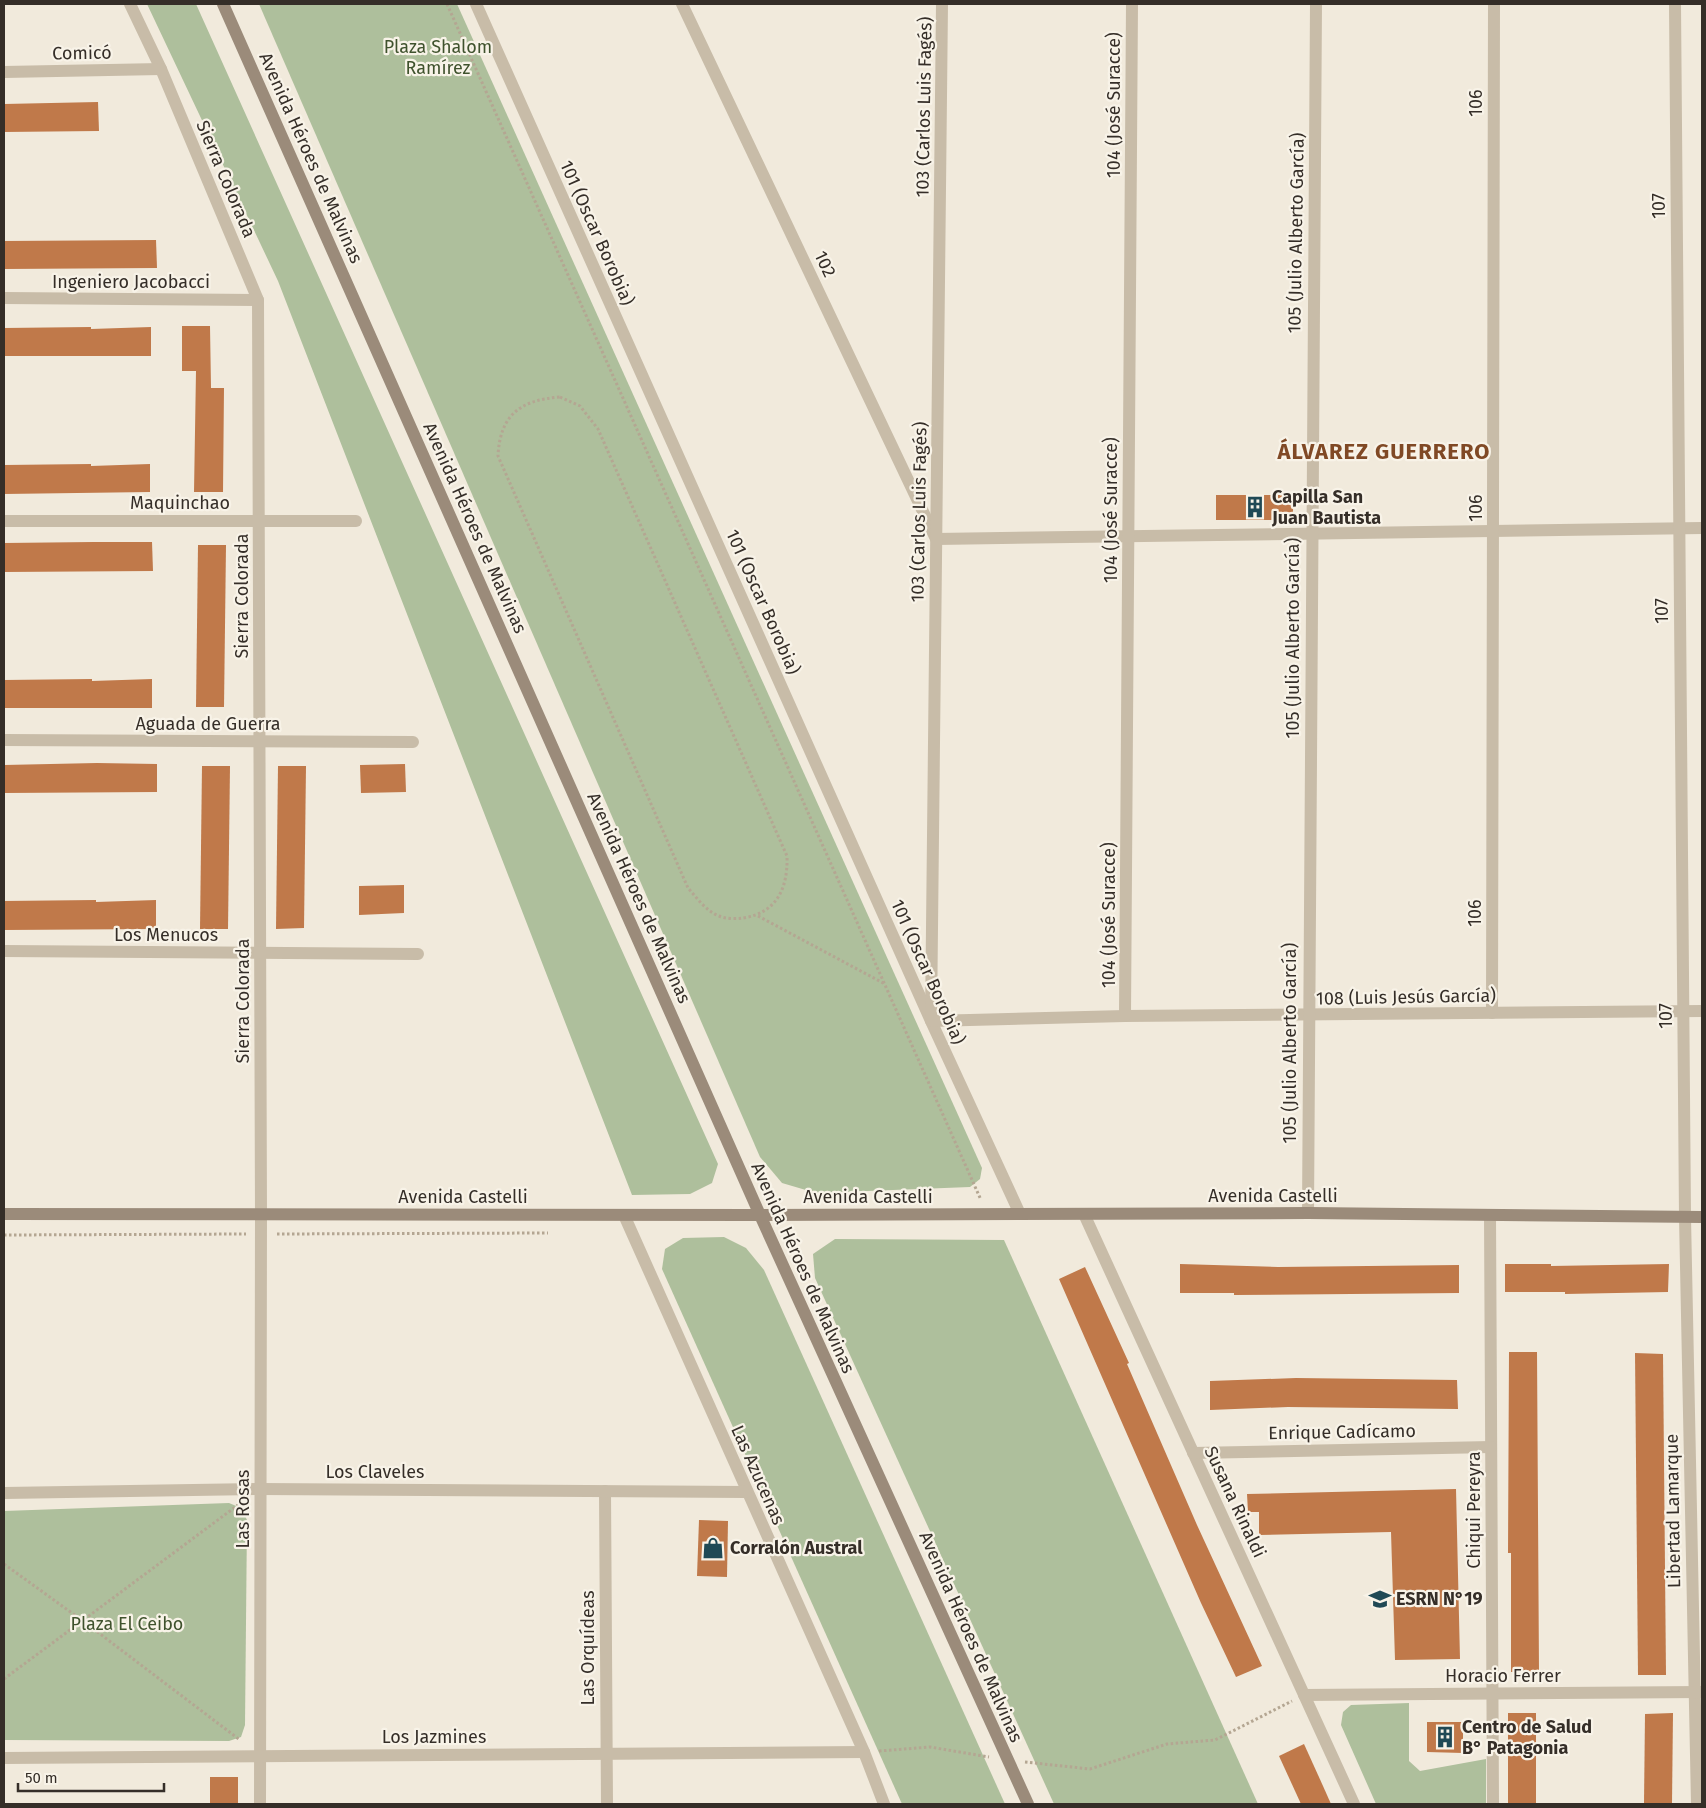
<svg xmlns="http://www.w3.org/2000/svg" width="1706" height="1808" font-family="'Fira Sans',sans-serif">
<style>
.green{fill:#aebf9c}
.building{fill:#c0794a}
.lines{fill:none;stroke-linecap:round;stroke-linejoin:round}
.path{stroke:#b4a692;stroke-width:3;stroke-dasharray:2.5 2.5;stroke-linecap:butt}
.minor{stroke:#c8bca8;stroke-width:12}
.secondary{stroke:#9b8b7a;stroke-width:12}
.labels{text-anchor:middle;stroke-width:4.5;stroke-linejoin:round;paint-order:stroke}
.park-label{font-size:18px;fill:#3f522d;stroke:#f8f3e8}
.street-label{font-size:18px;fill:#352e28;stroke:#f8f3e8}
.poi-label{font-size:18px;font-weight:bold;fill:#352e28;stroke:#f8f3e8;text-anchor:start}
.district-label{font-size:22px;font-weight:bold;letter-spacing:1px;fill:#804925;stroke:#f8f3e8}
</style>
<rect width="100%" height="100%" fill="#f1eadc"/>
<g class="green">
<polygon points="147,4 196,4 718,1164 712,1183 690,1194 632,1195 278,281"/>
<polygon points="259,4 457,4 982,1168 980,1179 970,1187 816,1193 782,1183 760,1157"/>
<polygon points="724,1237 746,1248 764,1270 1005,1804 902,1804 662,1269 665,1249 683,1238"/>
<polygon points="835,1239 1004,1240 1258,1804 1054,1804 815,1278 813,1254"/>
<polygon points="229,1503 241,1508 247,1520 245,1725 241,1737 229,1741 4,1740 4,1511"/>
<polygon points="1409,1703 1409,1761 1420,1771 1486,1759 1486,1804 1376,1804 1341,1725 1343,1712 1351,1705"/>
</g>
<g class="building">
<polygon points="98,102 99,131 4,132 4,104"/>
<polygon points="156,240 157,268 4,269 4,241"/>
<polygon points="182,326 210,326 211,388 224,388 223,492 194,492 196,371 182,371"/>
<polygon points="91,327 91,329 151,327 151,356 4,356 4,328"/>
<polygon points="91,464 91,466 150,464 150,492 4,494 4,465"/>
<rect x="1216" y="495" width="77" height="25"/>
<polygon points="93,542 152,542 153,571 4,572 4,543"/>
<polygon points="198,545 226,545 224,707 196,707"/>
<polygon points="92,679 92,681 152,679 152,708 4,708 4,680"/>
<polygon points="97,763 157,764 157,792 4,793 4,765"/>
<polygon points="405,764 406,792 361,793 360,765"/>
<polygon points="202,766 230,766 228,929 200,929"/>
<polygon points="278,766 306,766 304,928 276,929"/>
<polygon points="404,885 404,913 359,915 359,886"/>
<polygon points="96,900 96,902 156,900 156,929 4,930 4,901"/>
<polygon points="1180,1264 1278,1267 1459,1265 1459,1293 1234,1295 1234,1293 1180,1293"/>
<polygon points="1505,1264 1551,1264 1551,1266 1669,1264 1668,1292 1565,1294 1565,1292 1505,1292"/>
<polygon points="1085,1267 1129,1363 1127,1364 1197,1525 1262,1666 1236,1677 1201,1603 1059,1279"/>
<polygon points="1509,1352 1537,1352 1539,1672 1511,1672 1511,1553 1508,1553"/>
<polygon points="1635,1353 1663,1354 1666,1675 1638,1675"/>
<polygon points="1296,1378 1457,1380 1458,1409 1288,1407 1210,1410 1210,1381"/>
<polygon points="1456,1489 1460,1659 1395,1660 1391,1532 1259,1535 1259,1512 1248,1512 1247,1494"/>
<polygon points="699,1520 728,1521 727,1577 697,1576"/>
<rect x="1508" y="1713" width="28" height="91"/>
<polygon points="1673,1713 1672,1804 1644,1804 1645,1714"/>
<polygon points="1427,1722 1463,1722 1463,1753 1427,1752"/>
<polygon points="1304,1744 1323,1786 1331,1804 1301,1804 1279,1756"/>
<rect x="210" y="1777" width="28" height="27"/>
</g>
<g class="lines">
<g class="path">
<polyline points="447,4 981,1200"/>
<path d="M560 397 580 406 598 429 787 856C788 888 777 913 743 918 736 919 726 919 719 916 706 911 697 898 688 888L498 456C500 415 520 400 560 397Z"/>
<polyline points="758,916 885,984"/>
<polyline points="277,1234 548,1233"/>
<polyline points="4,1235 246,1234"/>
<polyline points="4,1564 83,1621 240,1740"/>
<polyline points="4,1679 238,1505"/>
<polyline points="879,1751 930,1747 989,1757"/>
<polyline points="1025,1762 1090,1769 1167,1744 1215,1740 1292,1701"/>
</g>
<g class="minor">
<polyline points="130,4 161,69 258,300 261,1214 260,1804"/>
<polyline points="476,4 931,1021 1020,1214"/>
<polyline points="682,4 936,539 1702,528"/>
<polyline points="942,4 931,1021 1125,1016 1702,1011"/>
<polyline points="1675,4 1685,1217 1697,1804"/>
<polyline points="4,72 161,69"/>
<polyline points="4,298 258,300"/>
<polyline points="4,521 356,521"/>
<polyline points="4,740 413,742"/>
<polyline points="4,951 418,954"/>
<polyline points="1492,1013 1494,4"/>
<polyline points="1125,1016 1132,4"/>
<polyline points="1308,1213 1316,4"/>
<polyline points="1084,1214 1354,1804"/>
<polyline points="624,1215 864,1752 884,1804"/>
<polyline points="1490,1215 1493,1804"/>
<polyline points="1193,1453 1491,1447"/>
<polyline points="605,1491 607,1804"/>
<polyline points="4,1493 260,1489 746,1492"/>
<polyline points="1304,1695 1702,1692"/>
<polyline points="4,1758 864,1752"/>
</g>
<g class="secondary">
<polyline points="223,4 760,1215 1028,1804"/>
<polyline points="4,1214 760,1215 1308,1213 1702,1217"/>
</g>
</g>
<defs>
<g id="building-bare" transform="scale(1.725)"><path d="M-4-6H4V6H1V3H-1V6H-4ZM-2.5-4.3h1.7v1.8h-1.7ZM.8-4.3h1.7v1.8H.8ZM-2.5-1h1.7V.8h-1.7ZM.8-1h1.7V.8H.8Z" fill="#204955" stroke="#f8f3e8" stroke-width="2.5" paint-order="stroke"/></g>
<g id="shop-bare" transform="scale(1.725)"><path d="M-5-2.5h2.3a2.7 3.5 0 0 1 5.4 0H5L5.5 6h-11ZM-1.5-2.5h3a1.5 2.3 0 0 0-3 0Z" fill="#204955" stroke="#f8f3e8" stroke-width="2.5" paint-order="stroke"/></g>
<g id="school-bare" transform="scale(1.725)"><path d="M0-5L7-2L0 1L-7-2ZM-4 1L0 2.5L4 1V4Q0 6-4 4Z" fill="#204955" stroke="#f8f3e8" stroke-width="2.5" paint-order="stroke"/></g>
</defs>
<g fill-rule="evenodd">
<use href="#building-bare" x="1255" y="507"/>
<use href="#shop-bare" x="713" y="1548"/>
<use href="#school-bare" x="1380" y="1599"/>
<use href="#building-bare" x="1445" y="1737"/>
</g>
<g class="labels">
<g class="park-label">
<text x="438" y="53">Plaza Shalom<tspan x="438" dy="21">Ramírez</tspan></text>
<text x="127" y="1630">Plaza El Ceibo</text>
</g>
<g class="street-label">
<text transform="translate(82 53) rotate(-1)" y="6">Comicó</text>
<text transform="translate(1476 103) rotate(-90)" y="6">106</text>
<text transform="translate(1114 105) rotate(-90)" y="6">104 (José Suracce)</text>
<text transform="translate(924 107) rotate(-89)" y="6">103 (Carlos Luis Fagés)</text>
<text transform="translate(311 158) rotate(66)" y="6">Avenida Héroes de Malvinas</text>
<text transform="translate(226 179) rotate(67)" y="6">Sierra Colorada</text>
<text transform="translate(1659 206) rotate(-90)" y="6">107</text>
<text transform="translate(597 233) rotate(66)" y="6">101 (Oscar Borobia)</text>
<text transform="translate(1296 233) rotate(-89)" y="6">105 (Julio Alberto García)</text>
<text transform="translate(825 264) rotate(65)" y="6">102</text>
<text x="131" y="288">Ingeniero Jacobacci</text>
<text x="180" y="509">Maquinchao</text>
<text transform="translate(1476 508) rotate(-90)" y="6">106</text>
<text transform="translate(1111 510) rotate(-90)" y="6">104 (José Suracce)</text>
<text transform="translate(919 512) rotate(-89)" y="6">103 (Carlos Luis Fagés)</text>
<text transform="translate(475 528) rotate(66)" y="6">Avenida Héroes de Malvinas</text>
<text transform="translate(242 596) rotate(-90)" y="6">Sierra Colorada</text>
<text transform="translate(763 602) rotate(66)" y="6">101 (Oscar Borobia)</text>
<text transform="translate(1662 611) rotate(-90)" y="6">107</text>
<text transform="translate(1293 638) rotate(-90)" y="6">105 (Julio Alberto García)</text>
<text x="208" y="730">Aguada de Guerra</text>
<text transform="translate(639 898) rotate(66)" y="6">Avenida Héroes de Malvinas</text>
<text transform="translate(1475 913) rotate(-90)" y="6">106</text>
<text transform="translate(1109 915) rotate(-90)" y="6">104 (José Suracce)</text>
<text x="166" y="941">Los Menucos</text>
<text transform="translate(928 972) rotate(66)" y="6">101 (Oscar Borobia)</text>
<text transform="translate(1406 997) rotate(-1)" y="6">108 (Luis Jesús García)</text>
<text transform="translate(243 1001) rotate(-90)" y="6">Sierra Colorada</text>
<text transform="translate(1666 1016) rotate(-90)" y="6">107</text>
<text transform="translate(1290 1043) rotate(-90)" y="6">105 (Julio Alberto García)</text>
<text x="1273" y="1202">Avenida Castelli</text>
<text x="463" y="1203">Avenida Castelli</text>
<text x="868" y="1203">Avenida Castelli</text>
<text transform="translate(803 1268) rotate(66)" y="6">Avenida Héroes de Malvinas</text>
<text transform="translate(1342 1432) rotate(-1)" y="6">Enrique Cadícamo</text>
<text x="375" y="1478">Los Claveles</text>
<text transform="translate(758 1475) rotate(66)" y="6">Las Azucenas</text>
<text transform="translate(1235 1502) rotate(65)" y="6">Susana Rinaldi</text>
<text transform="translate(243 1509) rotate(-90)" y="6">Las Rosas</text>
<text transform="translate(1474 1510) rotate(-90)" y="6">Chiqui Pereyra</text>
<text transform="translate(1673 1511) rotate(-91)" y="6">Libertad Lamarque</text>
<text transform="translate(971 1637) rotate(66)" y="6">Avenida Héroes de Malvinas</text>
<text transform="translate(588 1648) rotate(-90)" y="6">Las Orquídeas</text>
<text x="1503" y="1682">Horacio Ferrer</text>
<text x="434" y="1743">Los Jazmines</text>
</g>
<g class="poi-label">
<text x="1272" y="503">Capilla San<tspan x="1272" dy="21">Juan Bautista</tspan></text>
<text x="730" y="1554">Corralón Austral</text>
<text x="1396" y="1605">ESRN N°19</text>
<text x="1462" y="1733">Centro de Salud<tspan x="1462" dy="21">B° Patagonia</tspan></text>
</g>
<g class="district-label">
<text x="1384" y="459">ÁLVAREZ GUERRERO</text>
</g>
</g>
<rect width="1706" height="1808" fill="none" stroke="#352e28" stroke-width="10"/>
<path d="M18 1783v8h146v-8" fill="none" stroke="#352e28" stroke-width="2.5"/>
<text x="25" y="1783" font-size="15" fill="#352e28" stroke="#f8f3e8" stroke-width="4" paint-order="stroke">50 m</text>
</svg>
